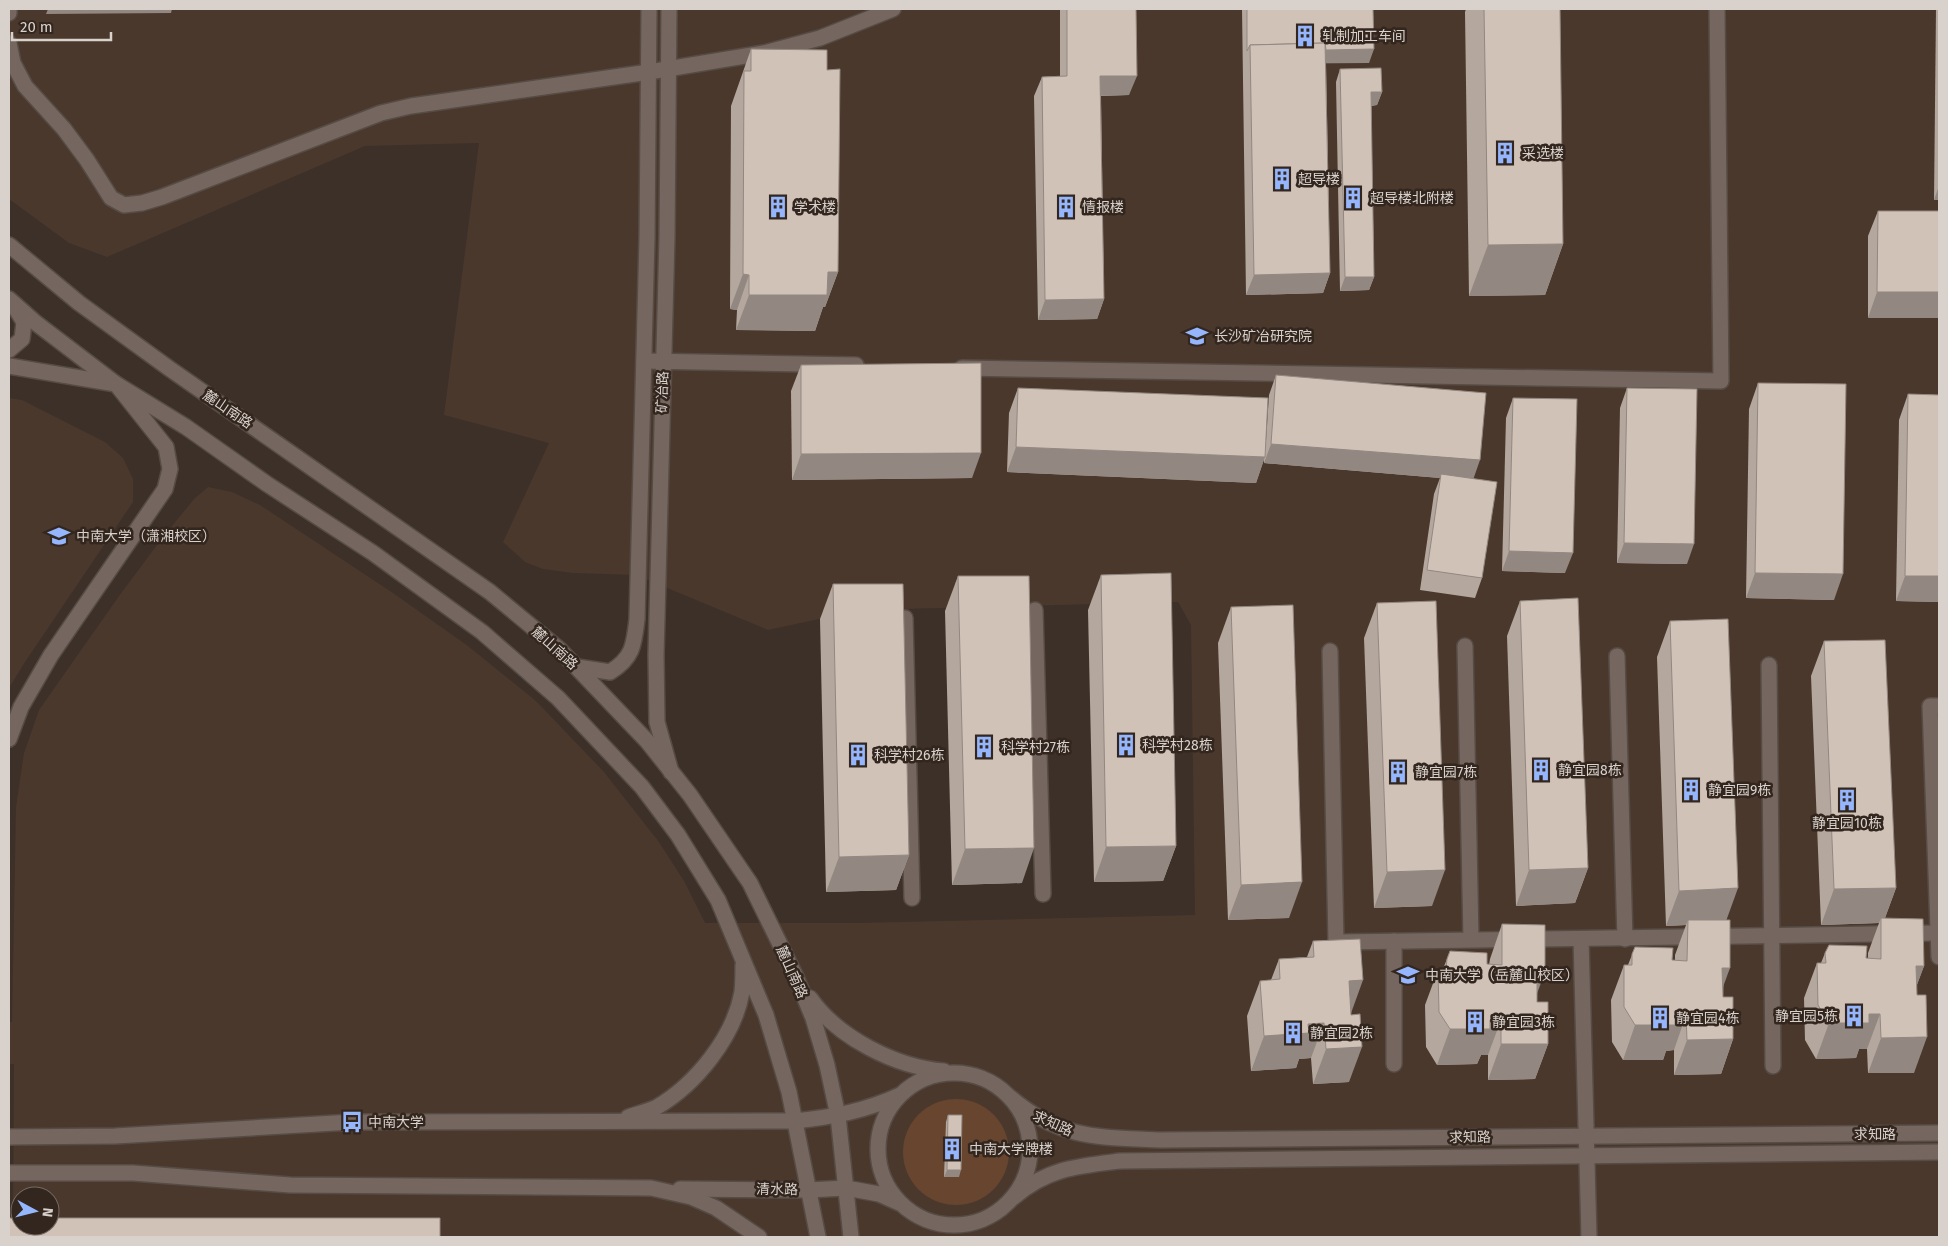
<svg xmlns="http://www.w3.org/2000/svg" width="1948" height="1246" font-family="'Fira Sans','Noto Sans SC',sans-serif">
<style>
.built{fill:#4a382c;fill-rule:evenodd}
.green{fill:#67452e}
.lines{fill:none;stroke-linecap:round;stroke-linejoin:round}
.lane-casing{stroke:#564c45;stroke-width:18}
.street-casing{stroke:#564c45;stroke-width:18}
.secondary-casing{stroke:#564c45;stroke-width:18}
.lane{stroke:#75675f;stroke-width:15}
.street{stroke:#75675f;stroke-width:15}
.secondary{stroke:#75675f;stroke-width:15}
.wall{fill:#b4a79e}
.shaded-wall{fill:#928881}
.building{fill:#d1c2b8;stroke:#928881}
.labels{text-anchor:middle;stroke-width:5;stroke-linejoin:round;paint-order:stroke}
.poi-label{font-size:14px;fill:#d9d1cc;stroke:#32261e;text-anchor:start}
.street-label{font-size:14px;fill:#d9d1cc;stroke:#32261e}
</style>
<rect width="100%" height="100%" fill="#3c3028"/>
<g class="built">
<path d="M9 9H1939V1237H9V1214L13 1213 14 1064H9V1022H12L16 807 24 753 39 710 119 596 163 537 194 499 208 487 232 492 260 505 393 593 468 646 536 701 604 772 659 842 684 881 705 923H859L1195 915 1191 625 1178 602 861 610 768 630 636 575 573 573 543 569 525 562 503 542 549 443 444 415 479 143 365 146 107 257 69 243 9 199ZM20 1196H50V1226H20Z"/>
<polygon points="9,398 22,400 105,442 123,458 133,479 133,502 25,662 9,688"/>
</g>
<circle class="green" cx="956" cy="1152" r="53"/>
<g class="lines">
<g class="lane-casing">
<g id="lane">
<polyline points="1035,610 1043,894"/>
<polyline points="905,618 912,898"/>
<polyline points="1465,646 1471,939"/>
<polyline points="1330,651 1336,942"/>
<polyline points="1617,656 1625,939"/>
<polyline points="1769,665 1773,1066"/>
<polyline points="1939,706 1930,706 1939,957"/>
<polyline points="1394,941 1394,1064"/>
</g>
</g>
<g class="street-casing">
<g id="street">
<polyline points="669,9 667,237 656,655 657,722 671,772"/>
<polyline points="9,13 9,9"/>
<polyline points="9,43 13,63 25,86 64,129 87,160 111,198 124,205 142,203 162,197 381,113 411,106 649,72 764,53 820,38 893,9"/>
<polyline points="9,350 22,339 24,322 13,304"/>
<polyline points="644,361 856,365"/>
<polyline points="9,366 116,384 166,447 170,469 165,489 51,655 21,707 9,739"/>
<polyline points="962,368 1721,381 1717,9"/>
<path d="M577 667 610 672C633 658 634 645 637 619L647 238 649 9"/>
<polyline points="1581,939 1589,1237"/>
<polyline points="1340,942 1938,933"/>
</g>
</g>
<g class="secondary-casing">
<g id="secondary">
<polyline points="9,245 79,303 170,369 490,592 560,650 647,741 690,795 750,883 796,977 813,1018 827,1065 838,1116 851,1237"/>
<polyline points="9,299 36,323 116,384 186,427 267,484 373,553 482,632 558,698 642,787 678,835 718,900 766,1015 789,1092 818,1237"/>
<path d="M810 998C838 1038 896 1067 944 1071"/>
<circle cx="954" cy="1149" r="76"/>
<path d="M1011 1098C1061 1140 1100 1137 1161 1140L1939 1133"/>
<path d="M628 1117C637 1114 648 1111 657 1107 696 1084 734 1037 742 992 743 983 743 974 743 965"/>
<path d="M9 1137 115 1136 352 1122 795 1121C833 1117 865 1111 900 1095"/>
<polyline points="9,1173 133,1173 290,1185 651,1188 691,1197 716,1208 759,1237"/>
<polyline points="680,1189 808,1190 846,1188 879,1194 899,1203"/>
<path d="M1014 1197C1048 1168 1078 1166 1120 1161L1939 1152"/>
</g>
</g>
<use href="#lane" class="lane"/>
<use href="#street" class="street"/>
<use href="#secondary" class="secondary"/>
</g>
<g class="wall">
<polygon points="1060,9 1136,9 1129,95 1101,96 1104,299 1097,319 1038,320 1034,96 1042,77 1060,76"/>
<polygon points="1242,9 1373,9 1369,63 1326,63 1330,273 1323,293 1246,295"/>
<polygon points="1466,9 1484,9 1563,244 1545,295 1469,296 1465,12"/>
<polygon points="1936,9 1939,9 1939,200 1934,200"/>
<polygon points="751,49 827,70 838,272 825,307 823,307 815,331 736,330 737,310 730,309 731,106"/>
<polygon points="1340,69 1382,92 1377,105 1371,106 1374,277 1369,290 1340,291 1336,82"/>
<polygon points="1878,211 1939,211 1868,318 1868,236"/>
<polygon points="801,365 972,478 792,480 791,391"/>
<polygon points="1276,375 1474,479 1482,578 1475,598 1420,590 1434,494 1440,478 1264,463 1264,459 1256,483 1007,472 1009,413 1018,388 1266,440 1269,395"/>
<polygon points="1758,383 1834,600 1746,598 1749,409"/>
<polygon points="1627,388 1687,564 1617,563 1620,408"/>
<polygon points="1908,394 1939,395 1939,602 1896,601 1899,420"/>
<polygon points="1513,398 1565,573 1502,571 1506,418"/>
<polygon points="1101,575 1176,846 1163,881 1094,882 1088,610"/>
<polygon points="958,576 1022,883 952,885 945,611"/>
<polygon points="833,584 909,855 896,890 826,892 820,619"/>
<polygon points="1520,601 1588,868 1575,903 1516,906 1507,636"/>
<polygon points="1377,603 1432,906 1374,908 1364,638"/>
<polygon points="1231,607 1289,918 1228,920 1218,643"/>
<polygon points="1670,621 1726,920 1723,997 1733,1039 1721,1074 1674,1075 1674,1050 1666,1051 1663,1060 1623,1060 1612,1042 1611,1000 1624,965 1628,965 1635,947 1672,960 1675,960 1675,955 1686,925 1666,926 1657,657"/>
<polygon points="1824,641 1896,888 1885,918 1924,966 1916,987 1914,1073 1868,1073 1867,1049 1859,1049 1856,1058 1816,1059 1805,1040 1804,998 1817,963 1821,963 1825,953 1868,959 1868,953 1879,923 1821,925 1811,676"/>
<polygon points="1502,924 1537,993 1537,1002 1548,1044 1535,1079 1488,1080 1488,1055 1481,1055 1477,1064 1437,1065 1426,1047 1425,1005 1438,970 1443,969 1450,951 1487,964 1489,965 1490,959"/>
<polygon points="1313,941 1351,1012 1349,1082 1313,1084 1311,1058 1299,1059 1296,1068 1251,1071 1247,1016 1260,981 1271,980 1279,959 1307,957"/>
<polygon points="948,1115 959,1177 944,1177 946,1122"/>
</g>
<g class="shaded-wall">
<polygon points="48,9 172,9 171,13 46,14"/>
<polygon points="1374,49 1369,63 1250,64 1250,51"/>
<polygon points="1100,76 1137,76 1129,95 1093,96"/>
<polygon points="1371,92 1382,92 1377,105 1366,106"/>
<polygon points="1939,186 1939,200 1934,200"/>
<polygon points="1563,244 1545,295 1469,296 1488,245"/>
<polygon points="828,272 838,272 825,307 823,307 815,331 736,330 749,295"/>
<polygon points="1330,273 1323,293 1246,295 1254,275"/>
<polygon points="743,274 749,275 737,310 730,309"/>
<polygon points="1345,277 1374,277 1369,290 1340,291"/>
<polygon points="1877,292 1939,292 1939,318 1868,318"/>
<polygon points="1104,299 1097,319 1038,320 1045,300"/>
<polygon points="1271,444 1480,460 1473,480 1441,474 1440,478 1264,463"/>
<polygon points="1016,447 1265,457 1256,483 1007,472"/>
<polygon points="981,453 972,478 792,480 801,454"/>
<polygon points="1624,543 1694,544 1687,564 1617,563"/>
<polygon points="1509,551 1573,553 1565,573 1502,571"/>
<polygon points="1755,573 1843,574 1834,600 1746,598"/>
<polygon points="1905,576 1939,576 1939,602 1896,601"/>
<polygon points="1176,846 1163,881 1094,882 1106,847"/>
<polygon points="1034,848 1022,883 952,885 965,849"/>
<polygon points="909,855 896,890 826,892 839,857"/>
<polygon points="1588,868 1575,903 1516,906 1529,870"/>
<polygon points="1445,870 1432,906 1374,908 1387,872"/>
<polygon points="1302,882 1289,918 1228,920 1241,885"/>
<polygon points="1738,888 1725,924 1688,920 1686,925 1666,926 1679,891"/>
<polygon points="1896,888 1883,923 1881,918 1879,923 1821,925 1834,889"/>
<polygon points="1916,966 1924,966 1911,1001"/>
<polygon points="1722,968 1730,968 1717,1003"/>
<polygon points="1537,972 1545,972 1532,1007"/>
<polygon points="1363,980 1350,1016 1349,981"/>
<polygon points="1869,1014 1880,1014 1867,1049 1859,1049 1856,1058 1816,1059 1829,1023"/>
<polygon points="1675,1015 1686,1015 1674,1050 1666,1051 1663,1060 1623,1060 1635,1025"/>
<polygon points="1490,1020 1501,1020 1488,1055 1481,1055 1477,1064 1437,1065 1450,1029"/>
<polygon points="1324,1023 1311,1058 1299,1059 1296,1068 1251,1071 1264,1036 1308,1024"/>
<polygon points="1927,1037 1914,1073 1868,1073 1881,1038"/>
<polygon points="1733,1039 1721,1074 1674,1075 1687,1040"/>
<polygon points="1501,1044 1548,1044 1535,1079 1488,1080"/>
<polygon points="1362,1047 1349,1082 1313,1084 1326,1049"/>
<polygon points="947,1170 961,1170 959,1177 944,1177"/>
</g>
<g class="building">
<polygon points="1067,9 1136,9 1137,76 1100,76 1104,299 1045,300 1042,77 1067,76"/>
<polygon points="1247,9 1373,9 1374,49 1326,50 1325,43 1250,45 1247,51"/>
<polygon points="1484,9 1560,9 1563,244 1488,245"/>
<polygon points="1325,43 1330,273 1254,275 1250,45"/>
<polygon points="751,49 827,50 827,70 840,69 838,272 828,272 827,295 749,295 749,275 743,274 744,71 751,71"/>
<polygon points="1381,68 1382,92 1371,92 1374,277 1345,277 1340,69"/>
<polygon points="1878,211 1939,211 1939,292 1877,292"/>
<polygon points="981,363 981,453 801,454 801,365"/>
<polygon points="1276,375 1486,393 1480,460 1271,444"/>
<polygon points="1758,383 1846,384 1843,574 1755,573"/>
<polygon points="1018,388 1268,398 1265,457 1016,447"/>
<polygon points="1627,388 1697,389 1694,544 1624,543"/>
<polygon points="1908,394 1939,395 1939,576 1905,576"/>
<polygon points="1513,398 1577,399 1573,553 1509,551"/>
<polygon points="1441,474 1497,482 1482,578 1427,570"/>
<polygon points="1171,573 1176,846 1106,847 1101,575"/>
<polygon points="958,576 1029,576 1034,848 965,849"/>
<polygon points="833,584 903,584 909,855 839,857"/>
<polygon points="1578,598 1588,868 1529,870 1520,601"/>
<polygon points="1436,601 1445,870 1387,872 1377,603"/>
<polygon points="1293,605 1302,882 1241,885 1231,607"/>
<polygon points="1728,619 1738,888 1679,891 1670,621"/>
<polygon points="1885,640 1896,888 1834,889 1824,641"/>
<polygon points="1881,918 1923,919 1924,966 1916,966 1917,995 1926,995 1927,1037 1881,1038 1880,1014 1869,1014 1869,1023 1829,1023 1818,1005 1817,963 1826,963 1825,953 1829,945 1867,946 1866,958 1881,959"/>
<polygon points="1688,920 1730,920 1730,968 1722,968 1723,997 1733,997 1733,1039 1687,1040 1686,1015 1675,1015 1675,1025 1635,1025 1624,1007 1624,965 1632,965 1632,954 1635,947 1673,948 1672,960 1687,961"/>
<polygon points="1502,924 1545,925 1545,972 1537,972 1537,1002 1548,1002 1548,1044 1501,1044 1501,1020 1490,1020 1490,1029 1450,1029 1439,1012 1438,970 1446,969 1447,959 1450,951 1487,953 1487,964 1502,965"/>
<polygon points="1360,939 1363,980 1349,981 1351,1015 1360,1014 1362,1047 1326,1049 1324,1023 1308,1024 1309,1033 1264,1036 1260,981 1280,979 1279,959 1314,957 1313,941"/>
<polygon points="948,1115 962,1115 961,1170 947,1170"/>
<polygon points="9,1218 20,1218 20,1226 50,1226 50,1218 440,1218 440,1237 9,1237"/>
</g>
<defs>
<g id="building-bare" transform="scale(1.725)"><path d="M-4-6H4V6H1V3H-1V6H-4ZM-2.5-4.3h1.7v1.8h-1.7ZM.8-4.3h1.7v1.8H.8ZM-2.5-1h1.7V.8h-1.7ZM.8-1h1.7V.8H.8Z" fill="#95b6fd" stroke="#32261e" stroke-width="2.5" paint-order="stroke"/></g>
<g id="university-bare" transform="scale(1.725)"><path d="M0-5L7-2L0 1L-7-2ZM-4 1L0 2.5L4 1V4Q0 6-4 4Z" fill="#95b6fd" stroke="#32261e" stroke-width="2.5" paint-order="stroke"/></g>
<g id="bus-bare" transform="scale(1.725)"><path d="M-5-6H5V4H4V6H2V4H-2V6H-4V4H-5ZM-3.5-4V0h7V-4ZM-3.5 1.2v1.5H-2V1.2ZM2 1.2v1.5H3.5V1.2Z" fill="#95b6fd" stroke="#32261e" stroke-width="2.5" paint-order="stroke"/></g>
</defs>
<g fill-rule="evenodd">
<use href="#building-bare" x="1305" y="36"/>
<use href="#building-bare" x="1505" y="153"/>
<use href="#building-bare" x="1282" y="179"/>
<use href="#building-bare" x="1353" y="198"/>
<use href="#building-bare" x="778" y="207"/>
<use href="#building-bare" x="1066" y="207"/>
<use href="#university-bare" x="1197" y="336"/>
<use href="#university-bare" x="59" y="536"/>
<use href="#building-bare" x="1126" y="745"/>
<use href="#building-bare" x="984" y="747"/>
<use href="#building-bare" x="858" y="755"/>
<use href="#building-bare" x="1541" y="770"/>
<use href="#building-bare" x="1398" y="772"/>
<use href="#building-bare" x="1691" y="790"/>
<use href="#building-bare" x="1847" y="800"/>
<use href="#university-bare" x="1408" y="975"/>
<use href="#building-bare" x="1854" y="1016"/>
<use href="#building-bare" x="1660" y="1018"/>
<use href="#building-bare" x="1475" y="1022"/>
<use href="#building-bare" x="1293" y="1033"/>
<use href="#bus-bare" x="352" y="1122"/>
<use href="#building-bare" x="952" y="1149"/>
</g>
<g class="labels">
<g class="poi-label">
<text x="1322" y="41">轧制加工车间</text>
<text x="1522" y="158">采选楼</text>
<text x="1298" y="184">超导楼</text>
<text x="1370" y="203">超导楼北附楼</text>
<text x="794" y="212">学术楼</text>
<text x="1082" y="212">情报楼</text>
<text x="1214" y="341">长沙矿冶研究院</text>
<text x="76" y="541">中南大学（潇湘校区）</text>
<text x="1142" y="750">科学村28栋</text>
<text x="1001" y="752">科学村27栋</text>
<text x="874" y="760">科学村26栋</text>
<text x="1558" y="775">静宜园8栋</text>
<text x="1415" y="777">静宜园7栋</text>
<text x="1708" y="795">静宜园9栋</text>
<text x="1847" y="828" text-anchor="middle">静宜园10栋</text>
<text x="1425" y="980">中南大学（岳麓山校区）</text>
<text x="1838" y="1021" text-anchor="end">静宜园5栋</text>
<text x="1676" y="1023">静宜园4栋</text>
<text x="1492" y="1027">静宜园3栋</text>
<text x="1310" y="1038">静宜园2栋</text>
<text x="368" y="1127">中南大学</text>
<text x="969" y="1154">中南大学牌楼</text>
</g>
<g class="street-label">
<text transform="translate(662 392) rotate(-88)" y="5">矿冶路</text>
<text transform="translate(228 409) rotate(34)" y="5">麓山南路</text>
<text transform="translate(555 648) rotate(42)" y="5">麓山南路</text>
<text transform="translate(792 972) rotate(66)" y="5">麓山南路</text>
<text transform="translate(1053 1123) rotate(24)" y="5">求知路</text>
<text x="1875" y="1139">求知路</text>
<text transform="translate(1470 1137) rotate(-1)" y="5">求知路</text>
<text transform="translate(777 1189) rotate(1)" y="5">清水路</text>
</g>
</g>
<rect width="1948" height="1246" fill="none" stroke="#d9d1cc" stroke-width="20"/>
<g transform="translate(35 1211) rotate(97)"><circle r="24" fill="#32261e" stroke="#756a64"/>
<path d="M0-4L9 19L0 12L-9 19Z" fill="#95b6fd"/>
<text y="-8" font-size="14" font-weight="bold" text-anchor="middle" fill="#d9d1cc">N</text>
</g>
<path d="M12 32v8h99v-8" fill="none" stroke="#d9d1cc" stroke-width="2.5"/>
<text x="20" y="32" font-size="15" fill="#d9d1cc" stroke="#32261e" stroke-width="4" paint-order="stroke">20 m</text>
</svg>
